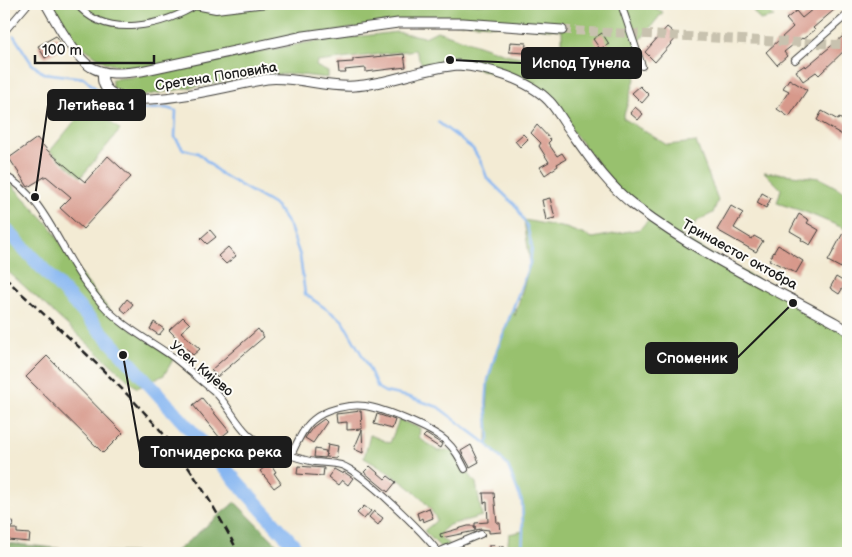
<svg xmlns="http://www.w3.org/2000/svg" width="852" height="557" font-family="'Balsamiq Sans',sans-serif">
<style>
.green{fill:#98c16e;stroke:#5a6e45}
.forest{fill:#7aa761;stroke:#4b623e}
.lines{fill:none;stroke-linecap:round;stroke-linejoin:round}
.stream{stroke:#86b6f1;stroke-width:2.5}
.river{stroke:#86b6f1;stroke-width:14}
.building{fill:#d7998b}
.secondary-tunnel{stroke:#c8c2af;stroke-width:9;stroke-dasharray:9 4.5;stroke-linecap:butt}
.street-casing{stroke:#3c3b38;stroke-width:8}
.secondary-casing{stroke:#3c3b38;stroke-width:11}
.street{stroke:#fff;stroke-width:6}
.secondary{stroke:#fff;stroke-width:9}
.rail{stroke:#1c1c1c;stroke-width:2.5;stroke-dasharray:8 4;stroke-linecap:butt}
.labels{text-anchor:middle;stroke-width:4;stroke-linejoin:round;paint-order:stroke}
.street-label{font-size:14px;fill:#1c1c1c;stroke:#fdfcf7}
.leader{fill:none;stroke:#1c1c1c;stroke-width:2}
.callout-dot{fill:#1c1c1c;stroke:#fdfcf7;stroke-width:2}
.callout{fill:#1c1c1c;stroke:#1c1c1c;stroke-width:2}
.callout-label{font-size:15px;text-anchor:middle;font-weight:bold;fill:#fff}
</style>
<rect width="100%" height="100%" fill="#fdfcf7"/>
<filter id="ink" filterUnits="userSpaceOnUse"><feTurbulence type="fractalNoise" baseFrequency=".02" numOctaves="2"/><feDisplacementMap in="SourceGraphic" scale="10" xChannelSelector="R" yChannelSelector="G"/><feConvolveMatrix kernelMatrix="1 2 1 2 8 2 1 2 1" color-interpolation-filters="sRGB"/></filter>
<filter id="wash" filterUnits="userSpaceOnUse"><feTurbulence type="fractalNoise" baseFrequency=".0096" numOctaves="4" result="noise"/><feDisplacementMap in="SourceGraphic" scale="20" xChannelSelector="R" yChannelSelector="G"/><feGaussianBlur stdDeviation="1.12" result="paint"/><feColorMatrix in="noise" values="0 0 0 0 0 0 0 0 0 0 0 0 0 0 0 0 0 1.4 0 .05"/><feComposite in="paint" operator="in"/></filter>
<g filter="url(#wash)">
<rect width="100%" height="100%" fill="#f3ebd4"/>
<g class="green">
<polygon points="50,4 647,4 663,12 637,44 635,79 623,118 667,145 696,142 718,200 713,213 699,220 680,236 848,331 848,392 843,394 848,413 848,553 507,553 509,534 523,531 522,502 508,466 487,444 488,381 497,350 514,305 515,316 530,263 524,220 566,228 593,238 640,229 651,217 623,196 549,101 533,88 470,66 436,69 423,66 415,50 317,62 316,66 328,72 328,78 292,74 264,75 141,96 124,94 112,88 112,79 135,77 305,43 397,32 425,37 437,31 505,54 526,58 562,46 562,30 463,23 353,28 141,71 106,63 77,43 60,22"/>
<polygon points="748,4 762,4 761,5 774,17 760,20"/>
<polygon points="89,104 120,130 81,177 50,151"/>
<polygon points="764,172 820,178 848,194 848,230 805,212 777,203 781,189"/>
<polygon points="9,182 51,227 76,269 116,318 174,358 164,375 137,388 4,268 4,187"/>
<path d="M399 420 420 428 419 438 438 451 455 450 465 469 476 483 482 516 449 525 441 532 442 540 450 544 441 548 424 531 437 520C422 491 391 474 364 458L370 435 390 443Z"/>
</g>
<polygon class="forest" points="235,502 286,553 4,553 4,543 96,552 174,553"/>
<g class="lines">
<g class="stream">
<polyline points="14,36 32,64 43,73 84,78 107,99 137,110 166,108 176,111 175,137 183,149 198,153 221,174 276,206 290,227 300,256 305,294 342,320 366,362 378,388 385,392 409,397 438,407 487,444 489,438 486,404 488,380 495,356 530,263 532,247 527,226 516,206 487,178 482,164 473,149 438,122"/>
<polyline points="487,444 508,466 522,502 523,531 522,553"/>
</g>
<polyline class="river" points="4,227 123,355 293,544 299,553"/>
</g>
<g id="blocks">
<g class="building">
<polygon points="819,4 841,4 813,28 815,30 803,39 802,38 784,52 787,56 777,65 766,52 793,27 786,19 796,11 802,18"/>
<polygon points="667,27 678,36 655,62 645,52"/>
<polygon points="848,32 848,47 819,75 816,72 803,81 796,71 805,65 806,67"/>
<polygon points="602,33 609,44 600,49 593,39"/>
<polygon points="56,36 63,47 45,58 38,46"/>
<polygon points="510,42 526,43 525,53 509,52"/>
<polygon points="404,54 406,67 366,72 366,68 354,69 345,70 346,73 339,73 338,63 353,62 353,59"/>
<polygon points="789,79 807,90 789,117 777,109 789,91 783,88"/>
<polygon points="640,86 649,95 642,103 632,93"/>
<polygon points="635,107 643,114 638,120 630,113"/>
<polygon points="822,111 838,120 839,118 848,123 848,129 844,136 817,120"/>
<polygon points="537,125 551,140 548,143 557,156 562,153 566,159 557,164 558,166 545,175 540,167 549,162 539,146 541,143 531,133"/>
<polygon points="523,134 528,139 520,147 515,141"/>
<polygon points="37,138 48,151 85,182 108,156 131,177 83,229 60,208 71,197 46,176 28,187 9,158"/>
<polygon points="762,193 771,198 766,208 757,203"/>
<polygon points="550,198 555,218 546,220 542,200"/>
<polygon points="731,206 743,213 734,228 752,239 754,236 763,241 756,252 717,230"/>
<polygon points="799,214 809,220 807,223 819,230 810,245 801,240 802,238 790,231"/>
<polygon points="210,230 216,237 207,244 201,238"/>
<polygon points="843,233 848,236 848,254 841,268 828,261"/>
<polygon points="778,245 803,261 796,273 769,260"/>
<polygon points="228,247 236,256 226,264 218,256"/>
<polygon points="836,277 846,283 839,294 830,288"/>
<polygon points="127,299 133,304 126,313 120,308"/>
<polygon points="183,317 190,324 181,332 200,349 193,355 169,330"/>
<polygon points="154,322 164,329 159,335 150,329"/>
<polygon points="258,329 264,337 217,377 211,370"/>
<polygon points="47,356 123,433 103,453 26,377"/>
<polygon points="202,398 229,431 220,438 193,405"/>
<polygon points="361,411 362,429 347,430 347,422 337,423 336,414"/>
<polygon points="377,414 395,420 392,429 374,424"/>
<polygon points="324,419 327,422 313,443 305,438 313,427"/>
<polygon points="362,430 363,453 354,449"/>
<polygon points="426,434 442,444 440,448 423,437"/>
<polygon points="328,444 338,446 336,458 326,457"/>
<polygon points="471,445 479,462 470,467 461,451"/>
<polygon points="315,449 326,451 325,458 314,457"/>
<polygon points="270,463 276,472 274,473 281,483 274,488 260,471"/>
<polygon points="298,466 324,468 323,476 297,474"/>
<polygon points="370,466 385,479 388,476 396,482 388,492 364,472"/>
<polygon points="334,469 343,474 344,472 353,478 348,485 342,480 338,485 328,477"/>
<polygon points="483,493 494,493 497,523 500,523 501,532 489,533 489,530 481,529 475,530 475,523 488,522 487,502 484,503"/>
<polygon points="364,506 371,511 364,519 357,513"/>
<polygon points="429,508 433,518 423,522 422,518 419,520 417,513"/>
<polygon points="374,511 383,518 378,525 369,517"/>
<polygon points="468,526 475,526 475,531 441,538 440,534"/>
<polygon points="9,529 17,529 17,533 30,534 29,542 8,540 8,537 4,536 4,530 9,530"/>
<polygon points="489,545 504,546 503,553 489,552"/>
</g>
</g>
</g>
<g filter="url(#ink)">
<use href="#blocks" fill-opacity="0" stroke="#3c3b38" stroke-width="1"/>
<g class="lines">
<polyline class="secondary-tunnel" points="562,30 848,45"/>
<g class="street-casing">
<g id="street">
<path d="M77 4C105 40 165 26 198 4"/>
<polyline points="621,4 642,66"/>
<polyline points="195,6 216,10 267,4"/>
<polyline points="4,32 28,4"/>
<polyline points="795,60 848,14"/>
<path d="M4 175C40 195 55 236 76 269 83 281 92 292 101 303 121 326 149 340 173 357 187 368 200 380 214 391 228 404 235 422 249 435 262 447 298 459 315 462 324 463 333 463 341 465 364 473 424 533 439 553"/>
<path d="M291 455C297 443 303 428 313 420 326 409 349 404 365 406 384 409 431 428 446 441 455 449 460 459 465 469"/>
<polyline points="4,522 10,524"/>
<polyline points="438,552 481,534"/>
</g>
</g>
<g class="secondary-casing">
<g id="secondary">
<path d="M46 4C55 20 75 58 91 67 106 76 124 73 141 71L304 36 398 23H463L562 30"/>
<path d="M103 72C93 127 241 82 267 79 296 76 325 88 354 86 389 84 423 68 458 65 486 67 529 80 549 101 556 108 561 118 567 126 588 155 606 184 635 206 697 253 768 286 836 323L848 331"/>
</g>
</g>
<use href="#street" class="street"/>
<use href="#secondary" class="secondary"/>
<path class="rail" d="M4 277C57 327 113 376 161 431 190 466 214 506 235 546"/>
</g>
</g>
<g class="labels">
<g class="street-label">
<text transform="translate(216 76) rotate(-9)" y="5">Сретена Поповића</text>
<text transform="translate(740 254) rotate(29)" y="5">Тринаестог октобра</text>
<text transform="translate(202 368) rotate(40)" y="5">Усек Кијево</text>
</g>
</g>
<path class="leader" d="M450 60L522 63M35 197L48 105M793 303L737 358M123 355L140 452"/>
<g class="callout-dot">
<circle cx="450" cy="60" r="5"/>
<circle cx="35" cy="197" r="5"/>
<circle cx="793" cy="303" r="5"/>
<circle cx="123" cy="355" r="5"/>
</g>
<g class="callout">
<rect x="522" y="48" width="119" height="30" rx="5"/>
<rect x="48" y="90" width="97" height="30" rx="5"/>
<rect x="646" y="343" width="91" height="30" rx="5"/>
<rect x="140" y="437" width="151" height="30" rx="5"/>
</g>
<g class="callout-label">
<text x="581" y="68">Испод Тунела</text>
<text x="96" y="110">Летићева 1</text>
<text x="692" y="363">Споменик</text>
<text x="216" y="457">Топчидерска река</text>
</g>
<rect width="852" height="557" fill="none" stroke="#fdfcf7" stroke-width="20"/>
<path d="M35 55v8h119v-8" fill="none" stroke="#1c1c1c" stroke-width="2.5"/>
<text x="42" y="55" font-size="15" fill="#1c1c1c" stroke="#fdfcf7" stroke-width="4" paint-order="stroke">100 m</text>
</svg>
